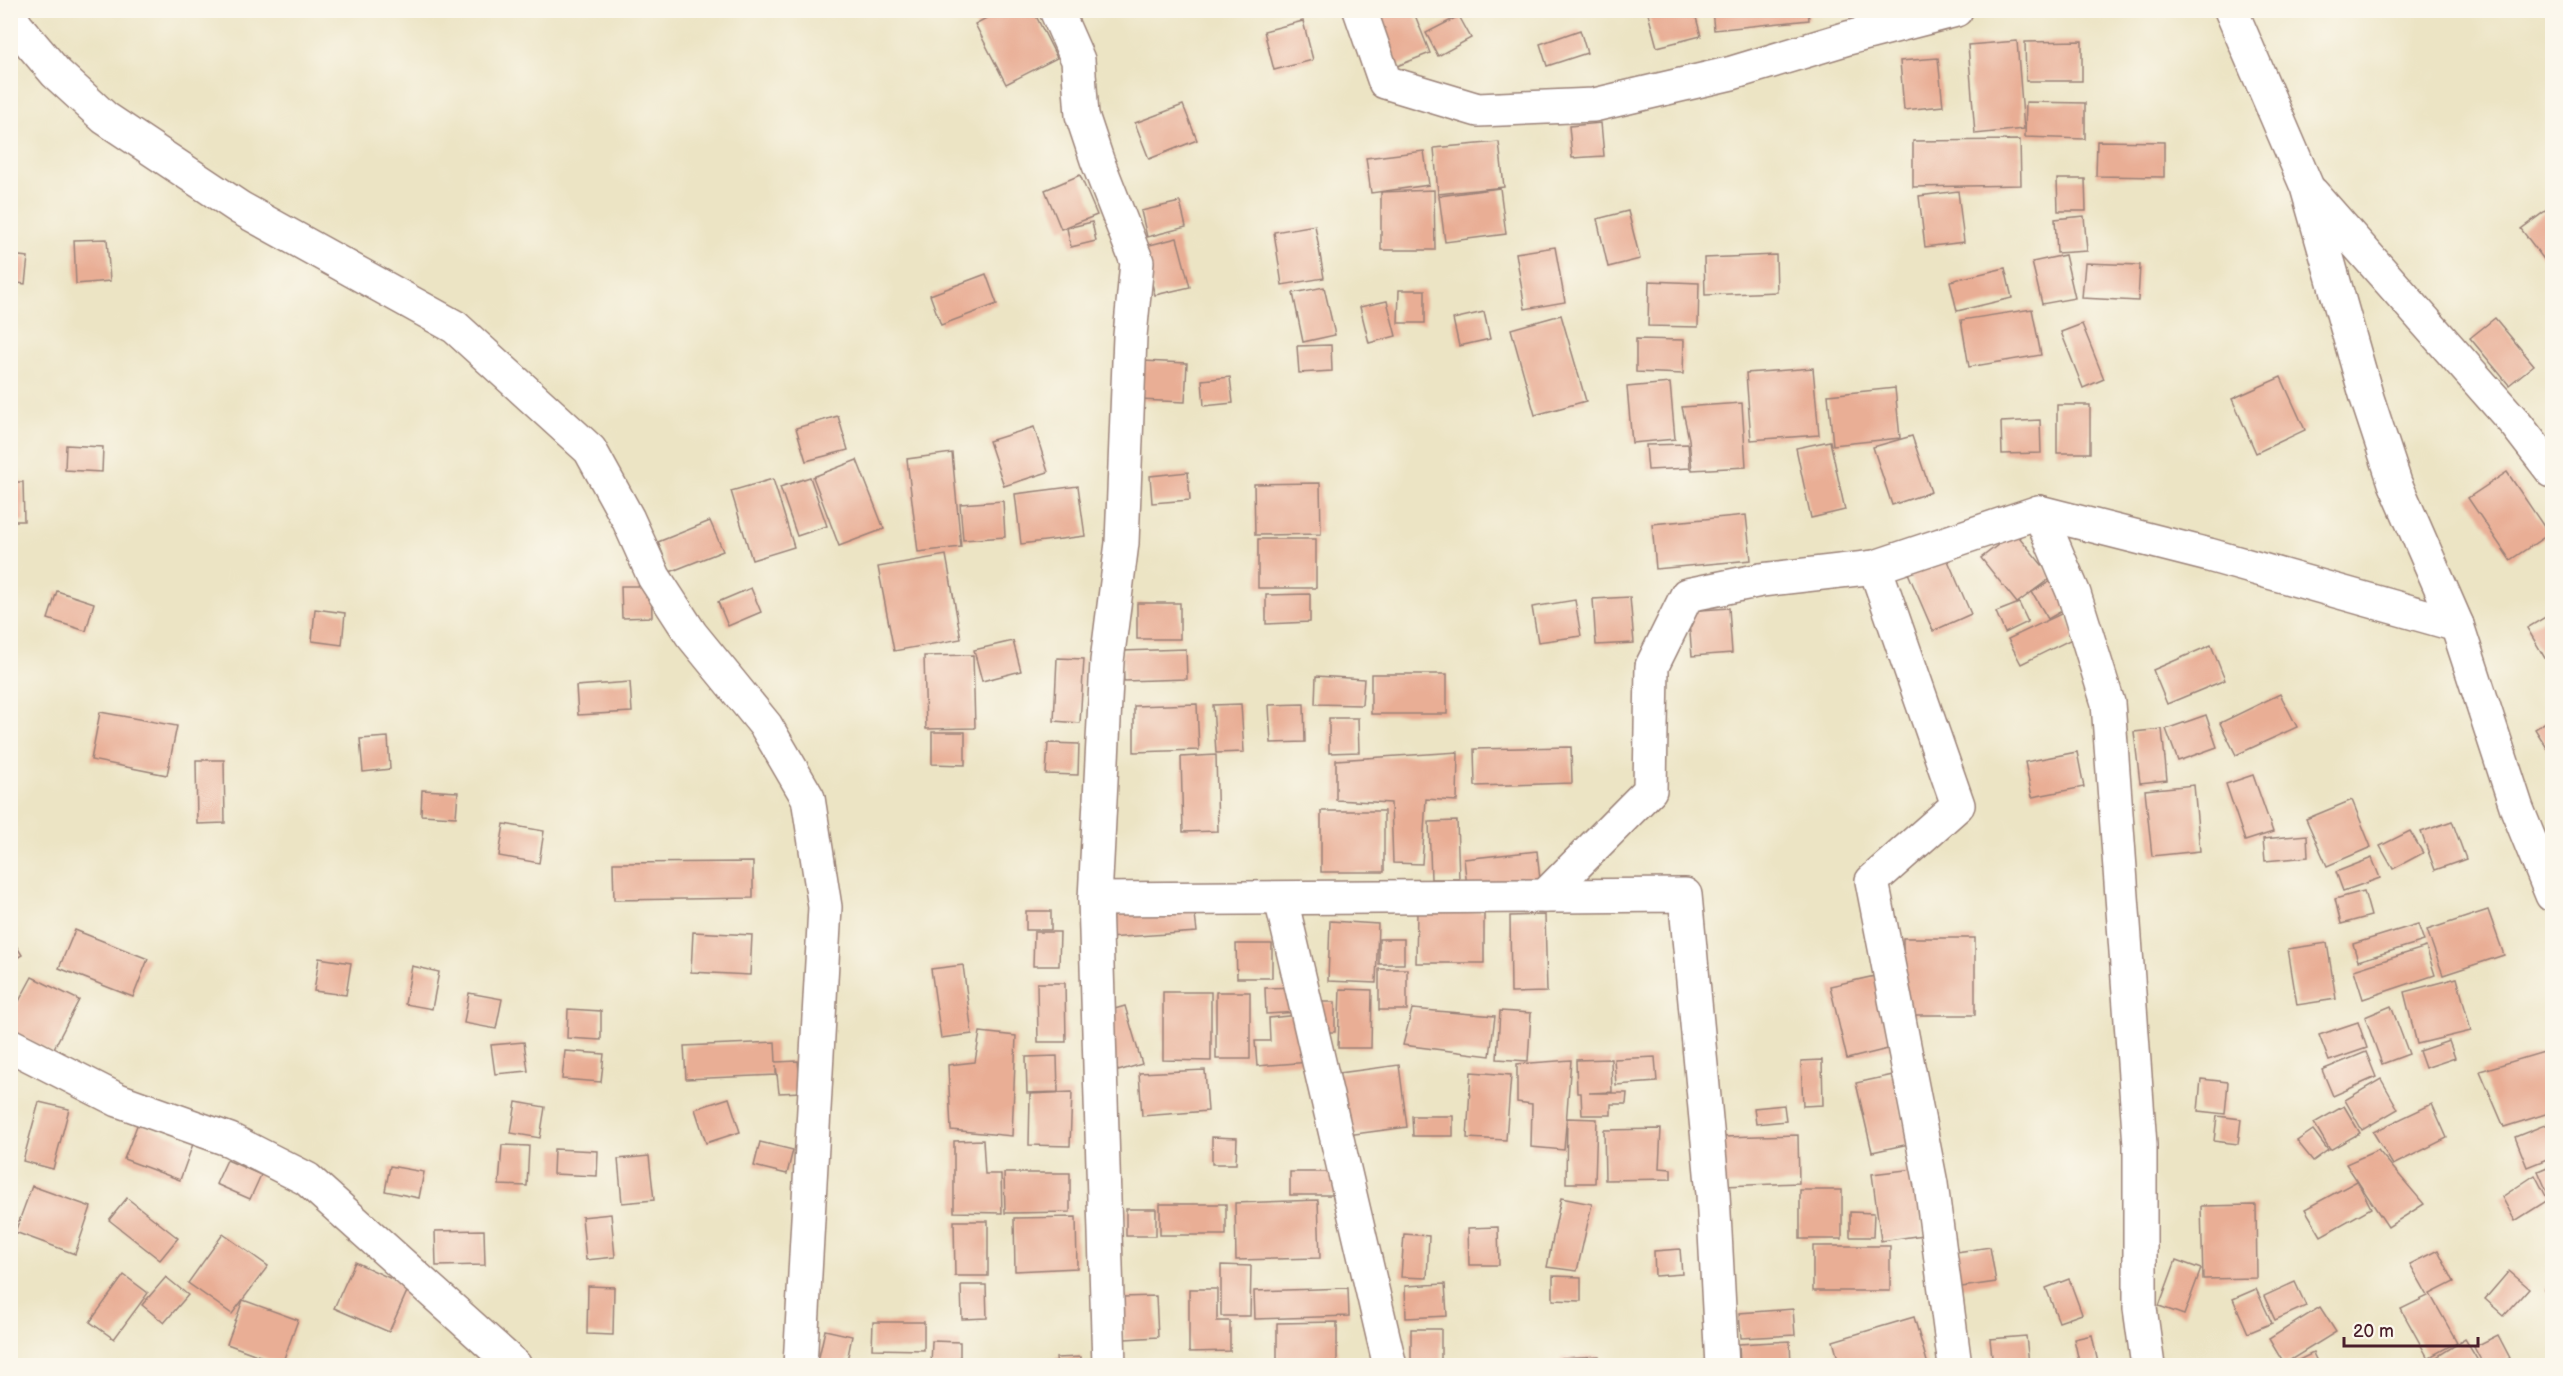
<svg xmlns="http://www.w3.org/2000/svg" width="2563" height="1376" font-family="'Balsamiq Sans',sans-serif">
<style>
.building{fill:#e9ae95}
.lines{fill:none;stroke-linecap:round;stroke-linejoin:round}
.minor-casing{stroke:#9b8278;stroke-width:36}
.minor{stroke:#fff;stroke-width:33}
</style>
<rect width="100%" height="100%" fill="#fbf7ec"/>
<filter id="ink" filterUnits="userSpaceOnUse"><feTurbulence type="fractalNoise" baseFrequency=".0167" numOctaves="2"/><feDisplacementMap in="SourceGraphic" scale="12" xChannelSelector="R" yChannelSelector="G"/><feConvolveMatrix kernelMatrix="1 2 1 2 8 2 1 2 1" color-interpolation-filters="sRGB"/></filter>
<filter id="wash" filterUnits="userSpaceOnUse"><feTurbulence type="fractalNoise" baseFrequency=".008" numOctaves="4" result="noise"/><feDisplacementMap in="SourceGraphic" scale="24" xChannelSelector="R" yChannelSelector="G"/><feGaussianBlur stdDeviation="1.35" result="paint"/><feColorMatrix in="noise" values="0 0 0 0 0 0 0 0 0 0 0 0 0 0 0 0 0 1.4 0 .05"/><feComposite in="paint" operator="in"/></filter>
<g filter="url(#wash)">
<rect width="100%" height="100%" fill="#ece4c4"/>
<g id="blocks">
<g class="building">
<polygon points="1001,10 1033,10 1057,58 1006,84 975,24"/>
<polygon points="1375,10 1413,10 1430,53 1397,66"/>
<polygon points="1647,10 1694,10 1701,36 1657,47"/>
<polygon points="1712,10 1808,10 1809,20 1714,30"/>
<polygon points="1459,16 1471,38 1438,56 1426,33"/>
<polygon points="1303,21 1313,60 1274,70 1264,31"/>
<polygon points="1580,30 1587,53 1547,66 1540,44"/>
<polygon points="2017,41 2024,129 1975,134 1968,45"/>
<polygon points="2082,41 2082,81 2026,81 2025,42"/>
<polygon points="1938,58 1943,106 1904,110 1900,61"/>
<polygon points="2026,102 2085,103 2085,139 2025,137"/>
<polygon points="1183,105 1197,140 1149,159 1135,123"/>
<polygon points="1601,123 1604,156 1572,158 1569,126"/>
<polygon points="2020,140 2021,185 1913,187 1913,141"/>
<polygon points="2097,141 2164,142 2164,177 2096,176"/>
<polygon points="1499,142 1504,187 1438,194 1434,148"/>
<polygon points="1424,151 1429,185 1371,193 1366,158"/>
<polygon points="1080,175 1097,215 1061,229 1045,190"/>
<polygon points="2057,179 2085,179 2086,211 2058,211"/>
<polygon points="1500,188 1506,234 1445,242 1439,196"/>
<polygon points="1434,190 1435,250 1381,250 1381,192"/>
<polygon points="1958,191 1964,242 1925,247 1919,196"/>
<polygon points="1180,202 1186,227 1147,237 1141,211"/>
<polygon points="2552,206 2552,270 2521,229"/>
<polygon points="1628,211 1640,259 1608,267 1597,219"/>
<polygon points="2084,216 2087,251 2057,253 2055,219"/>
<polygon points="1092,222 1096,241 1071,247 1067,228"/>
<polygon points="1315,225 1324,278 1282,285 1274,232"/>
<polygon points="1177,238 1190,287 1155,295 1142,247"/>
<polygon points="107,239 110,281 76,284 74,240"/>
<polygon points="1555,247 1565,302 1525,309 1516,253"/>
<polygon points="10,255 28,257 25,284 10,282"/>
<polygon points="1776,255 1777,292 1705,295 1704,258"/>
<polygon points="2065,255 2075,298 2042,304 2032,262"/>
<polygon points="2085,263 2140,265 2138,301 2082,298"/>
<polygon points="2005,268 2012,298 1957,311 1950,281"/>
<polygon points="986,274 997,304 941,325 930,295"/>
<polygon points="1649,281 1699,283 1698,327 1648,326"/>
<polygon points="1324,287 1335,335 1303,342 1293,293"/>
<polygon points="1399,290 1425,290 1425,323 1398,323"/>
<polygon points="1387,301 1396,336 1369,343 1360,307"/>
<polygon points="2032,309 2041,355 1969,367 1961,320"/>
<polygon points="1484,312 1490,339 1459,346 1453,319"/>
<polygon points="1561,315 1586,401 1535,415 1511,329"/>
<polygon points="2495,318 2534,365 2509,385 2470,338"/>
<polygon points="2082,324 2104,379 2083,388 2061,332"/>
<polygon points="1636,339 1684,340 1683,374 1636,372"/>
<polygon points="1331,345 1332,371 1299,373 1297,346"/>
<polygon points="1142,361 1187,363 1185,402 1139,400"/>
<polygon points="1813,368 1819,435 1751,440 1746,373"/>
<polygon points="1230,377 1233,403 1204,406 1202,380"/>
<polygon points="2281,377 2305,430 2256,453 2232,399"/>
<polygon points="1670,383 1675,439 1632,443 1627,387"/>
<polygon points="1895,388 1900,438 1833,445 1828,395"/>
<polygon points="1742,403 1746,467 1692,470 1689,439 1682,407"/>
<rect x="2057" y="405" width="33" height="48"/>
<polygon points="838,416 848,450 806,461 796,428"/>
<polygon points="2040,420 2041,453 2002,454 2001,422"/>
<polygon points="1034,427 1048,472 1004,486 989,441"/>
<polygon points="1912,436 1931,492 1892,505 1873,447"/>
<polygon points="1830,441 1845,510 1811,518 1796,448"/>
<polygon points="1688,444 1690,468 1648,470 1646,445"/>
<polygon points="66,445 103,447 102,472 65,470"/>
<polygon points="952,453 961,547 918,552 907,459"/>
<polygon points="857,460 884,529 839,546 813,477"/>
<polygon points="1188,472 1190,500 1152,503 1150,476"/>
<polygon points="2507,472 2549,534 2510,560 2468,498"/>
<polygon points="810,477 827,526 797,536 780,487"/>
<polygon points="773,479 794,547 752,560 731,491"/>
<polygon points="10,482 23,482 24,521 10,521"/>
<polygon points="1320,483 1321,534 1255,535 1254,484"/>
<polygon points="1078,486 1085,536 1021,544 1015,494"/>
<polygon points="1003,501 1005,537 963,540 960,504"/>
<polygon points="1746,515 1751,560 1656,569 1652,524"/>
<polygon points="710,521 723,551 670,572 658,542"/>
<polygon points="2015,532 2052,577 2017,603 1981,558"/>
<rect x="1258" y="539" width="58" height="49"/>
<polygon points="1943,549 1971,614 1933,631 1905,566"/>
<polygon points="946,555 961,639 894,651 878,567"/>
<polygon points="2056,578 2072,605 2048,619 2032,592"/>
<polygon points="621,586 651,586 652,617 622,618"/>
<polygon points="751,588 761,612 728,626 718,602"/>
<polygon points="57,591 94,603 86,631 48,619"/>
<polygon points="1310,594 1310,622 1266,624 1266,595"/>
<polygon points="1630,597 1634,643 1596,645 1593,599"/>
<polygon points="1575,600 1581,636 1538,642 1532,607"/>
<rect x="1137" y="603" width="43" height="36"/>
<polygon points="2019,603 2028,622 2005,633 1996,612"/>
<polygon points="1729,608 1732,653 1692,656 1688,611"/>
<polygon points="315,609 345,613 342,645 312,641"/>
<polygon points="2063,613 2076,637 2021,664 2008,639"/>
<polygon points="2552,613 2552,662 2549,665 2527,628"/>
<polygon points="1013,641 1021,671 982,681 974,650"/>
<polygon points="2211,645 2225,680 2167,704 2153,670"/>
<polygon points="1186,649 1187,679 1124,681 1122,651"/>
<polygon points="973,655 975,728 926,729 924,656"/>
<polygon points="1057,658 1084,659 1080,723 1054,721"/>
<rect x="1371" y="674" width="76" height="40"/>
<polygon points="1316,676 1364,679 1362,705 1315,704"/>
<polygon points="630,682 632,712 578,715 576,686"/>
<polygon points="2280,694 2297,727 2236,755 2220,723"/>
<polygon points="1197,704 1199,750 1134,752 1134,706"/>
<polygon points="1241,704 1244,752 1216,753 1213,705"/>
<polygon points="1304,704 1305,742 1271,743 1269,705"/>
<polygon points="100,712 177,726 167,775 91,760"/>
<polygon points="2206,715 2217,747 2178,761 2166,729"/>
<polygon points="1329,718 1358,718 1359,752 1329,753"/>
<polygon points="2552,718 2552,756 2535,729"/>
<polygon points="2162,729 2167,780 2140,783 2134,732"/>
<polygon points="932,732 965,732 965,765 932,764"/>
<polygon points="388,737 390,769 363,772 360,739"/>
<polygon points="1048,743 1079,744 1078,775 1046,774"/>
<polygon points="1571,747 1572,783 1475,786 1474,749"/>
<polygon points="1458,752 1457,801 1426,799 1422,864 1393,863 1391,803 1336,800 1336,760"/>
<polygon points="2077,752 2084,787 2032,797 2025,762"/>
<polygon points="1216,755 1218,831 1183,832 1181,757"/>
<polygon points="196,760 224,760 225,823 197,824"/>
<polygon points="2253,775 2273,832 2245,841 2226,784"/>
<polygon points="2194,785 2200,851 2152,856 2145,790"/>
<polygon points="422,790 458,792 456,817 421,815"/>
<polygon points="2352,800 2371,847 2327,866 2306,819"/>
<rect x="1321" y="811" width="63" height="61"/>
<polygon points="1457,821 1459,879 1431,879 1429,822"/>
<polygon points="2452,821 2466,859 2435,870 2421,832"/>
<polygon points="504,824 544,831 539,863 499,856"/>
<polygon points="2410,831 2423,853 2393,869 2380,846"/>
<polygon points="2307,835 2308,857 2265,861 2263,839"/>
<polygon points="1537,851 1540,880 1467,887 1464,859"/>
<polygon points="2372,858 2380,878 2343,891 2336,872"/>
<polygon points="753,862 753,898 614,900 613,863"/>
<polygon points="2364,891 2371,916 2341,924 2335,899"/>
<polygon points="1194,907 1197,932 1107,938 1105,913"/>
<polygon points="2488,910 2504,955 2443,975 2427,930"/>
<rect x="1026" y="911" width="25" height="19"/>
<polygon points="1417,911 1484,912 1484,963 1416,963"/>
<polygon points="1545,915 1547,992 1511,993 1510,916"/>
<polygon points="1330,921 1378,924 1376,983 1328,981"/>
<polygon points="2418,924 2424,941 2358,961 2353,944"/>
<polygon points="75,930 148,959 133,997 59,968"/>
<polygon points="693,932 752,935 750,975 691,972"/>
<polygon points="1034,932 1060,932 1059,966 1033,966"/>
<polygon points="10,936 22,955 10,962"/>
<rect x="1903" y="938" width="72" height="77"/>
<rect x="1379" y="939" width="25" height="25"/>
<polygon points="2327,943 2336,999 2297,1005 2288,949"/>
<polygon points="1236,944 1272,944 1272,978 1237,978"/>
<polygon points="2426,947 2435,975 2363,999 2354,970"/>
<polygon points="319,958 351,963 346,995 314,991"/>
<polygon points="963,965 972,1034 941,1038 931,969"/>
<polygon points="412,966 439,972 432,1009 405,1004"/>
<rect x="1379" y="969" width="28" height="41"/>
<polygon points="1875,976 1892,1048 1847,1059 1830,986"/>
<polygon points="32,977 79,1000 52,1052 10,1031 10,1018"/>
<polygon points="2457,978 2471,1031 2417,1044 2404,992"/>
<polygon points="1037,983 1065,983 1066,1042 1038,1042"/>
<polygon points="1298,987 1299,1012 1266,1014 1265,988"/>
<polygon points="1340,989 1372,990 1371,1048 1338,1048"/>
<polygon points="1163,992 1211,992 1211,1061 1163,1060"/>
<rect x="1216" y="992" width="34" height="67"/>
<polygon points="469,993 502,999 496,1029 464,1023"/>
<rect x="1321" y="1002" width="14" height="30"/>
<polygon points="1125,1006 1142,1064 1118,1071 1101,1013"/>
<polygon points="2391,1006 2409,1054 2382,1064 2365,1017"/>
<polygon points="568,1009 601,1011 601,1040 567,1038"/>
<polygon points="1412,1009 1495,1016 1490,1056 1403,1045"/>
<polygon points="1500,1011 1531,1013 1528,1061 1497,1059"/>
<polygon points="1308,1014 1311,1062 1257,1066 1255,1041 1270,1041 1269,1018"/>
<polygon points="2358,1022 2367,1048 2329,1061 2319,1035"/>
<polygon points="980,1032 1016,1036 1012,1136 951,1130 948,1065 975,1062"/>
<polygon points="2449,1041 2455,1058 2425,1068 2419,1051"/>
<polygon points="524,1042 528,1071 495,1074 491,1045"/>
<polygon points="775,1042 776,1062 798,1061 801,1092 779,1093 776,1065 776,1075 686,1079 684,1046"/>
<polygon points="2551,1050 2552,1112 2504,1127 2480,1071"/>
<polygon points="565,1051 604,1054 601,1082 562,1079"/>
<polygon points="2366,1052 2376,1077 2333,1096 2322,1070"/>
<polygon points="1057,1056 1058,1092 1027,1093 1026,1057"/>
<polygon points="1655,1057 1657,1082 1616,1085 1614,1059"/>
<polygon points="1611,1059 1612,1092 1589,1093 1627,1093 1626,1104 1611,1104 1611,1115 1582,1115 1581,1093 1577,1093 1576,1060"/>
<polygon points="1571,1060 1564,1150 1531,1147 1532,1104 1517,1102 1517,1064"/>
<polygon points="1822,1060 1823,1105 1803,1106 1801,1061"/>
<polygon points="1399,1065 1407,1127 1340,1136 1332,1074"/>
<polygon points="1205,1070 1208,1111 1142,1116 1139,1073"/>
<polygon points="1471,1072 1511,1075 1506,1140 1467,1138"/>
<polygon points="1893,1075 1909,1144 1872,1152 1856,1083"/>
<polygon points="2201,1079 2228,1082 2225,1114 2198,1111"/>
<polygon points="2381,1079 2398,1109 2362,1130 2345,1100"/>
<polygon points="1072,1092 1070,1146 1029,1145 1030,1094"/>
<polygon points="729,1098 740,1132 706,1143 695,1109"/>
<polygon points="39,1102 69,1109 53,1169 23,1161"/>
<polygon points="516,1102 545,1107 540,1138 511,1133"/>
<polygon points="2432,1104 2447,1138 2393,1165 2373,1132"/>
<polygon points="1784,1105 1786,1121 1756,1124 1754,1108"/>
<polygon points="2344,1106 2360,1133 2330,1150 2314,1123"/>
<polygon points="1412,1116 1453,1116 1453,1136 1413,1136"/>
<polygon points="2217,1116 2241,1119 2238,1144 2214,1141"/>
<polygon points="1567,1118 1597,1119 1595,1183 1566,1183"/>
<polygon points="2552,1122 2552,1157 2527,1167 2515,1137"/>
<polygon points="138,1123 193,1144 180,1180 124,1159"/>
<polygon points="1661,1129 1659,1168 1671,1169 1671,1179 1605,1180 1604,1130"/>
<polygon points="2313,1130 2328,1150 2313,1161 2297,1141"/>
<polygon points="1798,1135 1799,1183 1724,1186 1723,1137"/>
<polygon points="1212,1137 1237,1138 1236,1164 1212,1164"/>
<polygon points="983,1140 985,1174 1001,1174 1002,1213 954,1212 954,1141"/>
<polygon points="760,1142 793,1150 787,1174 754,1166"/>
<polygon points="502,1145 529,1146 527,1186 499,1185"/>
<polygon points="554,1149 598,1151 597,1176 553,1174"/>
<polygon points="2378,1150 2424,1204 2388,1227 2346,1164"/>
<polygon points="649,1156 654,1200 622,1203 618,1159"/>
<polygon points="227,1160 261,1175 250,1199 216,1184"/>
<polygon points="2552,1165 2552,1203 2538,1171"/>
<polygon points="390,1166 424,1172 419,1198 385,1191"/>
<polygon points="1914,1169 1923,1235 1881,1241 1872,1174"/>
<rect x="1290" y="1172" width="53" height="23"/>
<polygon points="1004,1173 1070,1173 1070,1212 1005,1213"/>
<polygon points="2535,1175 2548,1200 2515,1221 2502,1197"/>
<polygon points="2357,1181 2371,1208 2321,1236 2305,1209"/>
<polygon points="32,1186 91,1207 75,1254 15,1232"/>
<rect x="1800" y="1190" width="42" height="49"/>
<polygon points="127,1198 178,1238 160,1260 109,1220"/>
<polygon points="1561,1198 1592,1204 1577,1271 1547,1267"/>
<polygon points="1318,1200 1320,1258 1236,1260 1235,1203"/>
<rect x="1160" y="1204" width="66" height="31"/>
<polygon points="2256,1205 2257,1278 2203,1279 2201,1206"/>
<rect x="1126" y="1209" width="30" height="27"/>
<polygon points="1850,1212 1874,1213 1873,1237 1850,1237"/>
<polygon points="611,1214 615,1257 586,1260 582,1217"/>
<polygon points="1076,1217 1077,1268 1015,1271 1014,1218"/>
<polygon points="954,1221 988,1221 988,1276 955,1276"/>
<polygon points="1498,1227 1499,1265 1469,1265 1468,1228"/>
<polygon points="484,1230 485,1265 436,1266 435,1231"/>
<polygon points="223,1234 268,1266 232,1314 188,1283"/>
<polygon points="1404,1234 1429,1236 1427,1278 1401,1277"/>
<rect x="1813" y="1246" width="77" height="45"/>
<polygon points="1990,1247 1996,1282 1955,1288 1950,1253"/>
<polygon points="1680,1249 1682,1274 1655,1276 1654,1251"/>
<polygon points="2438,1250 2454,1282 2430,1294 2457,1342 2428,1358 2401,1309 2428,1296 2410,1264"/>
<polygon points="2176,1260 2201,1269 2184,1315 2159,1306"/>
<polygon points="355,1262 409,1287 389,1332 334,1308"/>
<polygon points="1221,1265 1251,1266 1250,1316 1221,1316"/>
<polygon points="2509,1271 2529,1288 2504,1316 2485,1299"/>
<polygon points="124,1275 148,1293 114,1339 90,1322"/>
<polygon points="1553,1276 1581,1277 1581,1301 1553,1300"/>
<polygon points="166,1277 188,1295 164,1323 142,1305"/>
<polygon points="2069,1279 2082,1314 2059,1322 2046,1288"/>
<polygon points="2295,1282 2306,1306 2275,1320 2264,1296"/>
<polygon points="2552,1282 2552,1300 2544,1289"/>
<polygon points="1445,1284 1447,1316 1406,1318 1405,1286"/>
<polygon points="961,1285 986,1285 987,1318 962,1319"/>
<polygon points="588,1286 614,1287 613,1335 587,1334"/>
<polygon points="1348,1288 1349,1316 1255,1319 1254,1291"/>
<polygon points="1189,1289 1217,1289 1217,1321 1230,1321 1230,1351 1189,1352"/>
<polygon points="2256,1289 2272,1323 2248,1333 2233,1299"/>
<polygon points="1156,1296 1158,1337 1125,1339 1122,1297"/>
<polygon points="243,1300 298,1320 282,1364 227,1344"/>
<polygon points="2320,1307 2336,1332 2284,1364 2269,1339"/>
<polygon points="1793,1309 1795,1335 1741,1338 1739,1313"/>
<polygon points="1914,1317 1928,1365 1840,1366 1833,1341"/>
<polygon points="873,1322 924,1322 924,1350 872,1349"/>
<polygon points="1337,1322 1337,1366 1277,1366 1277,1323"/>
<rect x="1411" y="1329" width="30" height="37"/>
<polygon points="825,1330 852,1336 846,1366 817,1366"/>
<polygon points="2092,1335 2098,1363 2080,1366 2074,1339"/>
<polygon points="2498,1335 2510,1358 2497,1366 2484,1366 2474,1347"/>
<polygon points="2026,1336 2029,1364 1993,1366 1990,1339"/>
<polygon points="2465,1339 2481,1366 2428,1366 2427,1363"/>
<polygon points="932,1341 960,1342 960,1366 931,1366"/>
<polygon points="1790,1341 1791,1366 1740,1366 1739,1344"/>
<polygon points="2313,1353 2319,1366 2287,1366"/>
<polygon points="1599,1356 1599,1366 1561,1366 1561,1358"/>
<polygon points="1081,1357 1081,1366 1057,1366 1056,1358"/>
</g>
</g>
</g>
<g filter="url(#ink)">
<use href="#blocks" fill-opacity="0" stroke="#9b8278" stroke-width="1.5"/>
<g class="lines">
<g class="minor-casing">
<g id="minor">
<polyline points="1056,10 1078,60 1082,115 1097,160 1137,262 1130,336 1122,543 1107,661 1095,899 1109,1366"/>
<polyline points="1360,10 1385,82 1478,110 1594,105 1732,73 1848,38 1956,10"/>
<polyline points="2231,10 2307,187 2367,398 2395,483 2457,625 2517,809 2552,895"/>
<polyline points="10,15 17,27 56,73 105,118 240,208 455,327 590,450 628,519 654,577 691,634 766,726 808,798 825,907 800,1366"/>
<polyline points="2312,193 2515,423 2552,471"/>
<polyline points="2039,512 2074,594 2108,703 2140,1145 2140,1308 2148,1366"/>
<polyline points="1875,567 1958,805 1872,881 1931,1184 1955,1366"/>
<polyline points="1545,896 1650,790 1652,666 1687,595 1761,580 1875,567 2039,512 2209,555 2457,625"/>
<polyline points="1095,899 1685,895 1713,1194 1722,1366"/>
<polyline points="1281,899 1390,1366"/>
<polyline points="10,1045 118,1100 230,1140 307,1179 515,1366"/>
</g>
</g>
<use href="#minor" class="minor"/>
</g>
</g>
<rect width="2563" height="1376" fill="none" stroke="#fbf7ec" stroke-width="36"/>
<path d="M2344 1337v9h134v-9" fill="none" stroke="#4a1f2b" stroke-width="3"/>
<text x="2353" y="1337" font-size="18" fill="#4a1f2b" stroke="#fbf7ec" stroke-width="4.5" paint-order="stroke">20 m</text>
</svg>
